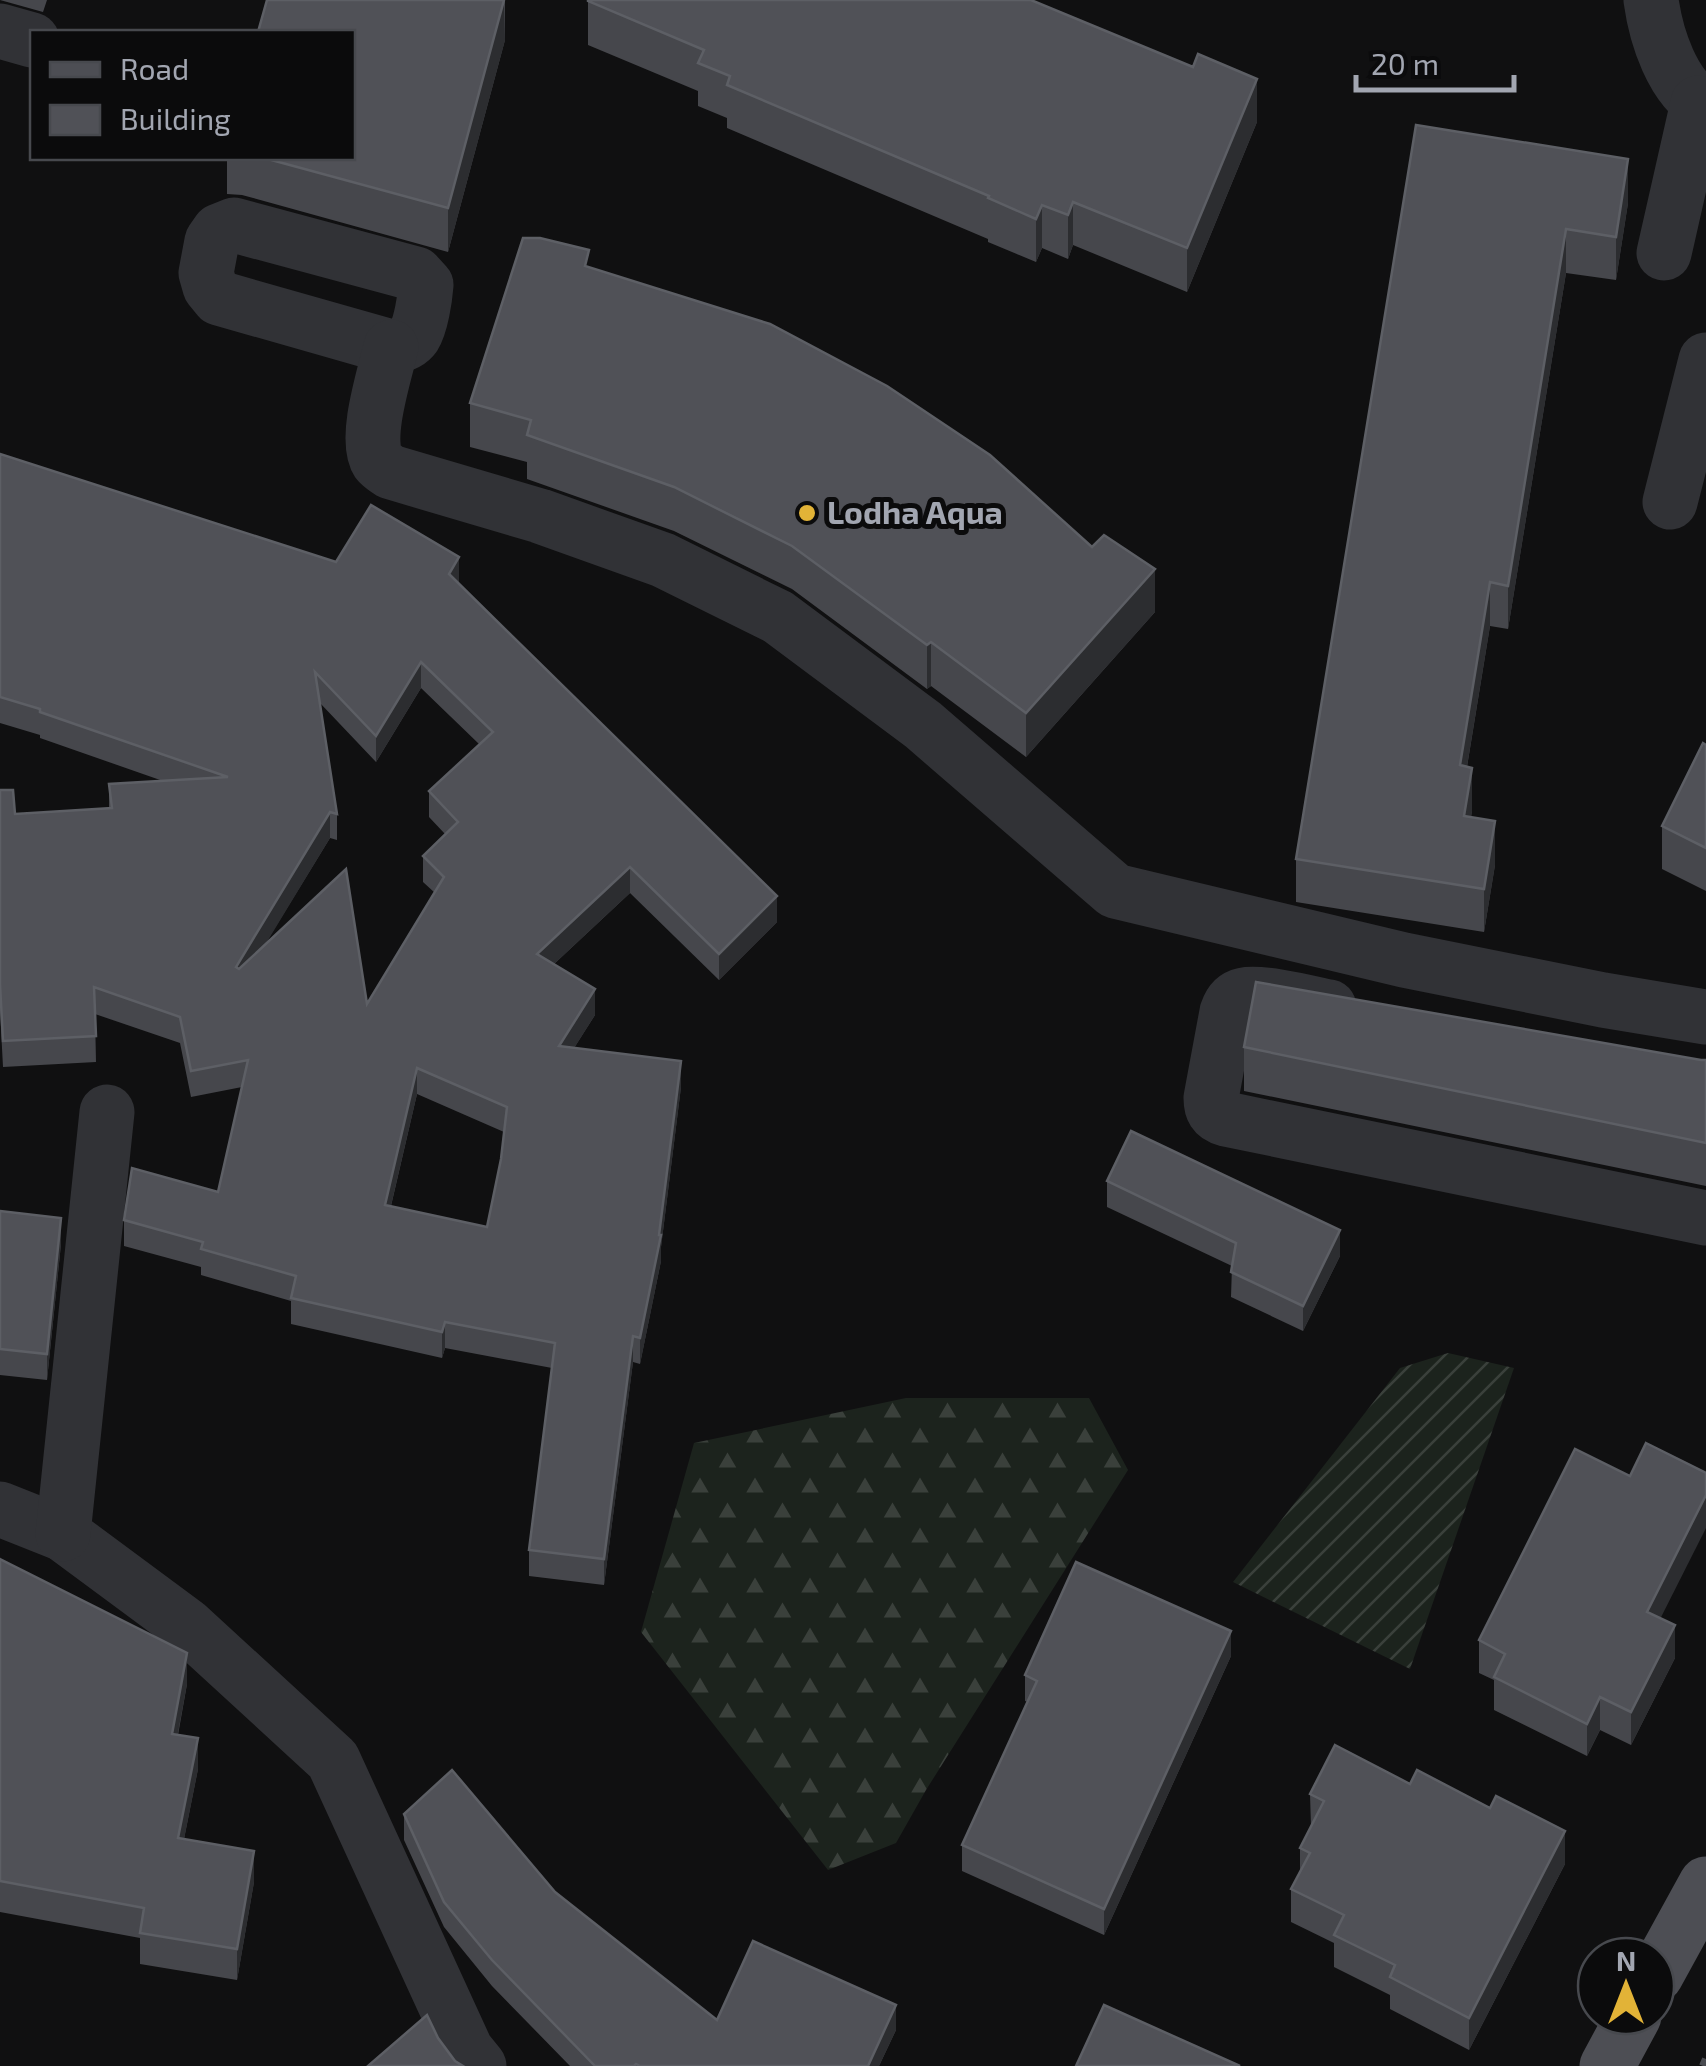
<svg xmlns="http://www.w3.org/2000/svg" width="1706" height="2066" font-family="'Exo 2',sans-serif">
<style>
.forest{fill:url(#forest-firs)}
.garden{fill:url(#garden-furrows)}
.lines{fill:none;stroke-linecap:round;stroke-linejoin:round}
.minor{stroke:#313236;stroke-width:55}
.major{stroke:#4d4e54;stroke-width:55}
.rail{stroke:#4a4b50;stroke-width:8;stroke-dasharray:12 10;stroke-linecap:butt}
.wall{fill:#46474c;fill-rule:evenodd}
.shaded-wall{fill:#2c2d30}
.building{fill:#505157;stroke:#5d5f65;stroke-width:2.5;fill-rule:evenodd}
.poi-dot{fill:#e2b337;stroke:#0b0b0c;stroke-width:4}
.labels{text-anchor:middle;stroke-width:10;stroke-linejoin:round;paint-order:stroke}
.poi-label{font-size:32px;font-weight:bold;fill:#a2a6b1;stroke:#0b0b0c;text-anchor:start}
</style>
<defs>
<pattern id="forest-firs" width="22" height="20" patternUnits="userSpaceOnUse" patternTransform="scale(2.5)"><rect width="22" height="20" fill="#1c231d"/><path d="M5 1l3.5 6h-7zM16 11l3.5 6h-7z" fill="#3a403b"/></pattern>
<pattern id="garden-furrows" width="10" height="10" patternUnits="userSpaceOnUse" patternTransform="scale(2.5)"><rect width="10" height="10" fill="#1c231d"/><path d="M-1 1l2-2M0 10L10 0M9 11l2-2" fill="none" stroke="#3a403b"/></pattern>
</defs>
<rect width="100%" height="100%" fill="#101011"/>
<polygon class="forest" points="906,1398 1089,1398 1128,1470 926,1790 896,1843 828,1870 641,1632 694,1443"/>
<polygon class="garden" points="1448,1353 1514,1368 1410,1669 1233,1582 1400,1368"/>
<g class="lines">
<g class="minor">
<path d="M1651 0C1656 36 1672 88 1706 107"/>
<polyline points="0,31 32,40"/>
<path d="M234 225 416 274 426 285C425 298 421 325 414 336 409 343 399 346 391 347L219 298 210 287 206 273 212 241 219 231Z"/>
<polyline points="1664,253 1698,103"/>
<path d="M391 347C385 373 363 440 378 462 379 464 389 471 391 472L540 516 663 560 778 617 923 725 1115 891 1404 960 1603 1000 1706 1017"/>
<polyline points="1670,502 1706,360"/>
<path d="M1329 1007C1310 1003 1261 991 1244 995 1235 997 1230 1003 1227 1012L1211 1098C1211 1109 1214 1116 1226 1119L1706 1218"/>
<polyline points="0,1509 63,1534 186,1625 333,1760 466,2050 479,2066"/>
<polyline points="63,1534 107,1112"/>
</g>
<g class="major">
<polyline points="1656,1975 1706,1884"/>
<polyline points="1607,2066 1634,2016"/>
</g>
<polyline class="rail" points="1703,2066 1706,2059"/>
</g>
<g class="wall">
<polygon points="0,0 47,0 43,12"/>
<polygon points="505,0 505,40 448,252 242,195 227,194 227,158 352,158"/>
<polygon points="588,1 1257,122 1187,292 1073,245 1068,259 1042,248 1036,262 988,242 988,239 727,128 727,118 698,106 698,91 588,45"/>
<polygon points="1416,125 1628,203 1616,280 1566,273 1508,629 1490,626 1467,767 1472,811 1471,817 1495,865 1484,932 1296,902 1296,859"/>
<polygon points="589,267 1155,612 1026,757 931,686 927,689 792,589 674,531 527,479 527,462 470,447 470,403"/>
<path d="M0 454 336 562 459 584 777 922 719 980 630 893 554 964 595 1015 574 1048 681 1087 661 1247V1261L640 1364 633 1362 604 1585 529 1576V1550L552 1368 445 1348 442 1358 291 1324V1301L201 1275V1267L124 1246V1220L218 1192 242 1087 191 1097 180 1043 95 1014 96 1062 3 1067 0 1010V790L15 814 109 808V784L163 781 40 738V735L0 723ZM421 688 479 744 429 791V817L445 834 423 856V882L435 893 367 1004 265 944 330 838 337 840V814L320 703 376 762ZM417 1094 504 1132 501 1159 487 1227 391 1206Z"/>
<polygon points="1706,745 1706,891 1662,869 1662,826"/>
<polygon points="1244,1047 1706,1060 1706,1186 1244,1091"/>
<polygon points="1107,1181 1340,1256 1303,1331 1231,1297 1232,1266 1107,1207"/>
<polygon points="0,1211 61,1244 47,1380 0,1375"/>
<polygon points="0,1559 187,1684 178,1735 198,1769 184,1839 254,1882 237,1980 140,1964 140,1938 0,1912"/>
<polygon points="1661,1619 1675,1658 1631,1745 1600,1730 1587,1756 1494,1710 1494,1680 1479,1673 1479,1640"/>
<polygon points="1231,1656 1104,1935 962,1871 962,1845 1028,1702 1025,1701 1025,1675"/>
<polygon points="1310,1794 1565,1864 1469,2050 1390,2009 1390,1995 1334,1967 1334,1943 1291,1922 1291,1889 1300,1873 1300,1848 1311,1827"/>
<polygon points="404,1814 555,1892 717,2020 896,2030 879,2066 570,2066 492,1986 444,1927 404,1840"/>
</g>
<g class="shaded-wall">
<polygon points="504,0 505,40 448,252 448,208"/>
<polygon points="1257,79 1257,122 1187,292 1187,248"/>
<polygon points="1628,159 1628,203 1616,280 1616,237"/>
<polygon points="1073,202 1073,245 1068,259 1068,215"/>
<polygon points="1042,205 1042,248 1036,262 1036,219"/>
<polygon points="1566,229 1566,273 1508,629 1508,586"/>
<polygon points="459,557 459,583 449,574"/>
<polygon points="1155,569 1155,612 1026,757 1026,713"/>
<polygon points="1490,582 1490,626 1460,809 1460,765"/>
<polygon points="931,642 931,686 927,689 927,645"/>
<polygon points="421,662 421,688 376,762 376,736"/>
<polygon points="1472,768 1472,811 1464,859 1464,816"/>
<polygon points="330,812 330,838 236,993 236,967"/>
<polygon points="1495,821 1495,865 1484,932 1484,889"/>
<polygon points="630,867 630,893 537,980 537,954"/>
<polygon points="777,896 777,922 719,980 719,954"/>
<polygon points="595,989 595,1015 559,1072 559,1046"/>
<polygon points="681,1061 681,1087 661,1247 661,1261 640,1364 640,1338 659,1235"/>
<polygon points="417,1068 417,1094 385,1231 385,1205"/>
<polygon points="61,1218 61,1244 47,1380 47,1354"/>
<polygon points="1340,1230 1340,1256 1303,1331 1303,1306"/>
<polygon points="445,1322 445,1348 442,1358 442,1332"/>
<polygon points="633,1336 633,1362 604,1585 604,1559"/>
<polygon points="1706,1495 1706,1528 1647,1645 1647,1612"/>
<polygon points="1675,1625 1675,1658 1631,1745 1631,1712"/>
<polygon points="1231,1631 1231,1656 1104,1935 1104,1909"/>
<polygon points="187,1653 187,1684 172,1765 172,1734"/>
<polygon points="1600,1697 1600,1730 1587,1756 1587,1724"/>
<polygon points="198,1738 198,1769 178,1869 178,1838"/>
<polygon points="1565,1831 1565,1864 1469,2050 1469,2018"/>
<polygon points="254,1851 254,1882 237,1980 237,1949"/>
<polygon points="896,2005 896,2030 879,2066 868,2066"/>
</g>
<g class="building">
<polygon points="267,0 504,0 448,208 264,158 352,158 352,32 258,32"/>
<polygon points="588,0 1031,0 1193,67 1198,54 1257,79 1187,248 1073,202 1068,215 1042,205 1036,219 988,198 989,196 727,85 730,76 698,63 704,50 588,1"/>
<polygon points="1416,125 1628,159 1616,237 1566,229 1508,586 1490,582 1460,765 1472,768 1464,816 1495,821 1484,889 1296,859"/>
<polygon points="523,238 540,238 589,250 585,266 770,324 887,386 990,455 1092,547 1104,535 1155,569 1026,713 931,642 927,645 792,546 674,487 527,435 531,420 470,403"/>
<path d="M0 454 336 562 371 505 459 557 449 574 777 896 719 954 630 867 537 954 595 989 559 1046 681 1061 659 1235H661L640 1338 633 1336 604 1559 529 1550 555 1343 445 1322 442 1332 291 1298 296 1276 201 1249 203 1242 124 1220 132 1168 218 1192 248 1060 191 1071 180 1017 94 987 96 1036 3 1041 0 984V790H13L15 814 112 808 109 784 228 777 40 712V709L0 697ZM421 662 493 732 429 791 458 822 423 856 444 877 367 1004 346 869 239 969 236 967 330 812 337 814 315 672 376 736ZM417 1068 507 1107 501 1159 487 1227 385 1205Z"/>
<polygon points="1703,743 1706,745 1706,848 1662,826"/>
<polygon points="1256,982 1701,1060 1706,1060 1706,1143 1244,1047"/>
<polygon points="1131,1131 1340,1230 1303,1306 1231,1272 1236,1243 1107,1181"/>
<polygon points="0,1211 61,1218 47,1354 0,1349"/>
<polygon points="1646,1443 1706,1473 1706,1495 1647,1612 1675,1625 1631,1712 1600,1697 1587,1724 1494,1677 1505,1654 1479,1640 1575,1449 1630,1476"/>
<polygon points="0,1559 187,1653 172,1734 198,1738 178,1838 254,1851 237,1949 140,1933 144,1908 0,1881"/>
<polygon points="1076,1562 1231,1631 1104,1909 962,1845 1037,1681 1025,1675"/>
<polygon points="1335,1745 1410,1784 1417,1770 1490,1808 1496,1796 1565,1831 1469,2018 1390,1977 1395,1965 1334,1935 1344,1915 1291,1889 1310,1853 1300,1848 1324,1801 1310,1794"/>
<polygon points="452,1770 555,1892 717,2020 753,1941 896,2005 868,2066 640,2066 636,2064 634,2066 595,2066 492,1960 444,1902 404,1814"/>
<polygon points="1104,2005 1240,2066 1076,2066"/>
<polygon points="427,2015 438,2038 455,2061 463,2066 368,2066"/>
</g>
<circle class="poi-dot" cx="807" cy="513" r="10"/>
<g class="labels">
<g class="poi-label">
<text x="827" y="524">Lodha Aqua</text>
</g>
</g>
<rect x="30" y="30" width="325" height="130" fill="#0b0b0c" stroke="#47494e" stroke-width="2.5"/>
<rect x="50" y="62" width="50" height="15" fill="#4d4e54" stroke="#47494e" stroke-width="2.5"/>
<text x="120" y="80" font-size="30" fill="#a2a6b1">Road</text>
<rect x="50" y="105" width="50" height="30" fill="#505157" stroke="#47494e" stroke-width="2.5"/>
<text x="120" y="130" font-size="30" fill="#a2a6b1">Building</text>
<g transform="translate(1626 1986)"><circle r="48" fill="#0b0b0c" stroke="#47494e" stroke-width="2.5"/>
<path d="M0-8L18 38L0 25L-18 38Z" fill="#e2b337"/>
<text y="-15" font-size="28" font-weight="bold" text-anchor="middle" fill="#a2a6b1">N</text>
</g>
<path d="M1356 75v15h158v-15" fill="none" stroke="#a2a6b1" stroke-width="5"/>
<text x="1371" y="75" font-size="30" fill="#a2a6b1" stroke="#0b0b0c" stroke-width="8" paint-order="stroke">20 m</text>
</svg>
